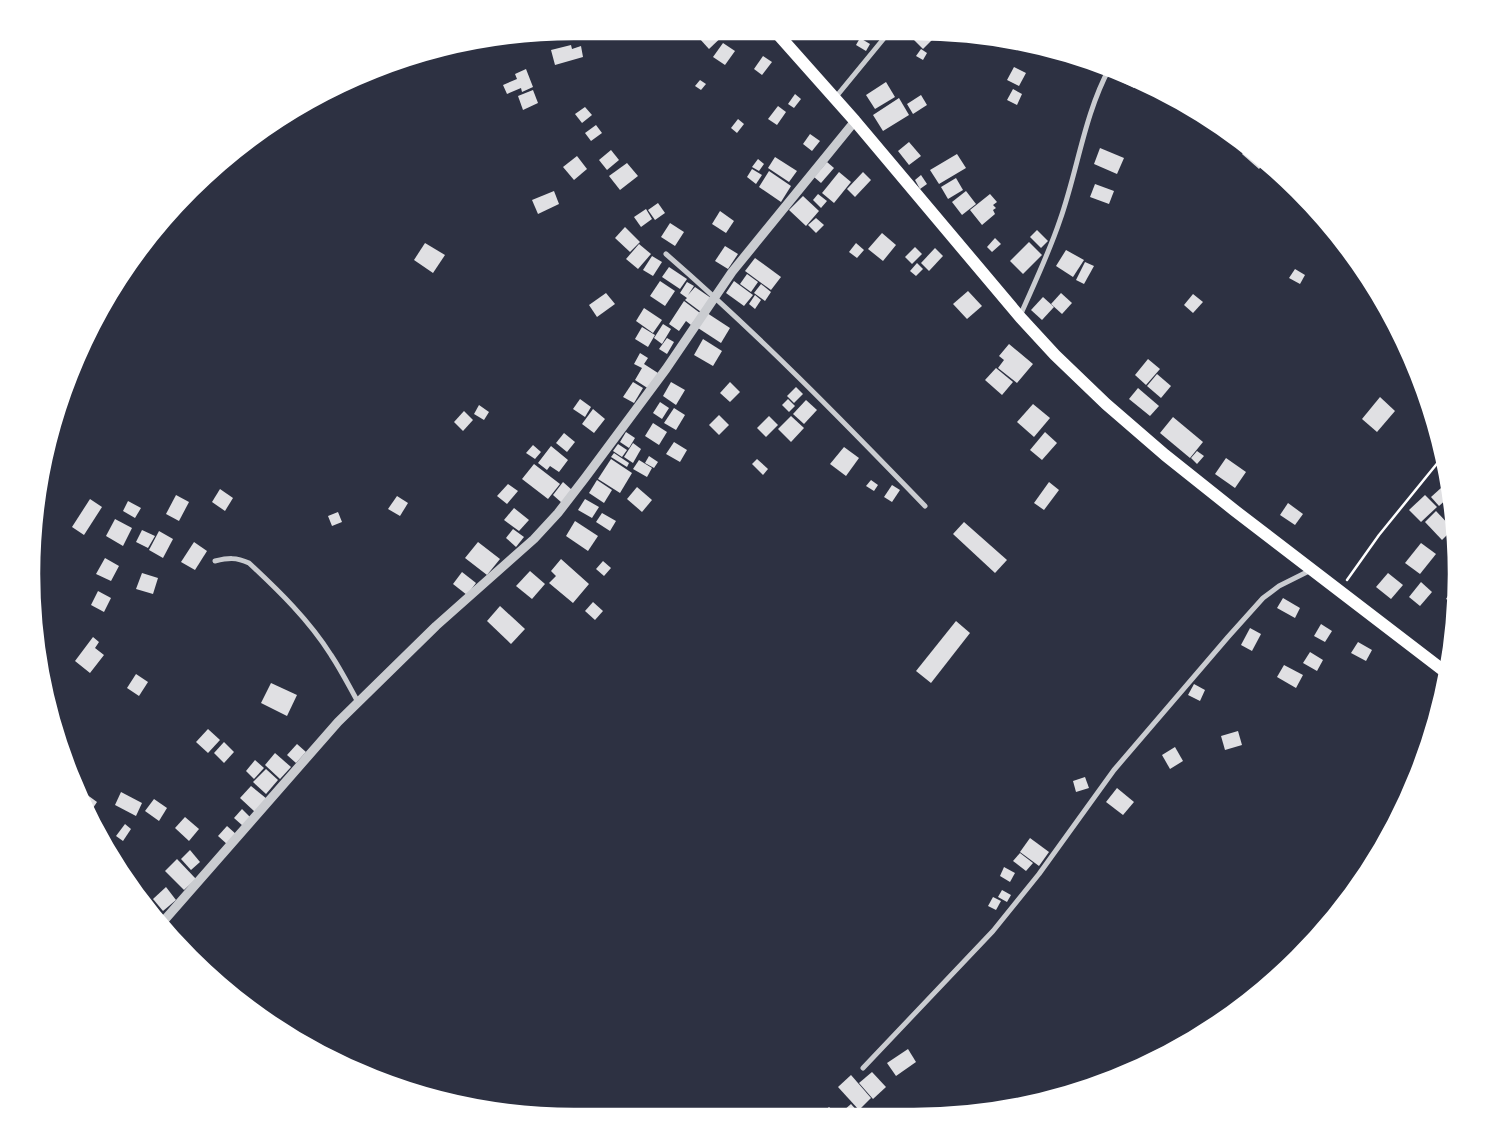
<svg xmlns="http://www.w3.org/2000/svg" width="1488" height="1148" font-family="Montserrat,sans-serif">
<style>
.building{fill:#e0e0e3}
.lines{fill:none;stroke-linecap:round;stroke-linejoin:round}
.path{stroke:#fff;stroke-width:2.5}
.minor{stroke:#caccd0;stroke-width:5}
.tertiary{stroke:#caccd0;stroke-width:9}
.trunk{stroke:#fff;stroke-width:12}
.rim{fill:none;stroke:#fff;stroke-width:2.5}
</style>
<rect width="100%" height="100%" fill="#2d3142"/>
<g class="building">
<polygon points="707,30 729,30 709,49 699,38"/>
<polygon points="920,31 923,31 932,40 923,49 913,39"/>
<polygon points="860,38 870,44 866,51 856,45"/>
<polygon points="723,43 735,51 725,65 713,57"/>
<polygon points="571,45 572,49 581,46 583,57 555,65 551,50"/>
<polygon points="921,49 927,53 923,60 916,56"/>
<polygon points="763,56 772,62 762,75 754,69"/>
<polygon points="1014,67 1026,73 1019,86 1007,80"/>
<polygon points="526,69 533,87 522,92 521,88 507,94 503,85 517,79 515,74"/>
<polygon points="1124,73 1138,79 1134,88 1120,81"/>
<polygon points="700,80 706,84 701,90 695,86"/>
<polygon points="886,82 895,97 875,109 866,95"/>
<polygon points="1013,89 1022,94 1017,105 1007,100"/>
<polygon points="533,90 538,103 523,110 518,96"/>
<polygon points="795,94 801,99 794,108 788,104"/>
<polygon points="921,95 927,105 913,114 907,104"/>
<polygon points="899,98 909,115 883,131 873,115"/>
<polygon points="778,106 786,112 777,125 768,119"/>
<polygon points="585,107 592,115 582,123 575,114"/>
<polygon points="738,119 744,124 737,133 731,128"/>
<polygon points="596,125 602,133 591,141 585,133"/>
<polygon points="810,134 820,141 812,151 803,144"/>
<polygon points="909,142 921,156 909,165 898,151"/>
<polygon points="1249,146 1266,161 1259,169 1242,154"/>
<polygon points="1100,148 1124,158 1117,174 1094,164"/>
<polygon points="611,150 619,160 607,170 599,160"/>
<polygon points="957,154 966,168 939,184 930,170"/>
<polygon points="577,156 587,169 574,180 563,167"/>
<polygon points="775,157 797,171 789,182 768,168"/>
<polygon points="758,159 764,164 759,171 752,167"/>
<polygon points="827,162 834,168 821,183 814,177"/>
<polygon points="627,163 638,176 620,190 609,176"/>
<polygon points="752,169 762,175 756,184 747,177"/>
<polygon points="769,171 791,186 781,202 759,187"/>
<polygon points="839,172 851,182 834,203 822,193"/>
<polygon points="863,172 871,180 855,197 847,189"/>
<polygon points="921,175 927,184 920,189 915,180"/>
<polygon points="956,178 963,190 948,199 941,187"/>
<polygon points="1095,184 1114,191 1109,204 1090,197"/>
<polygon points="554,191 559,204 538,214 532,200"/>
<polygon points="966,191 976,204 962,215 952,202"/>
<polygon points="818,194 827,201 821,208 813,200"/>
<polygon points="990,194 997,202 993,205 996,208 993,210 995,214 982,225 970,210"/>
<polygon points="803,196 819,211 806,226 789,210"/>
<polygon points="658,203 665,213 655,220 648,210"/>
<polygon points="646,209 652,219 641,227 634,217"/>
<polygon points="720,211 734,221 726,233 712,224"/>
<polygon points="816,218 824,225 816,233 808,225"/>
<polygon points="670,223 684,232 675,246 661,237"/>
<polygon points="625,227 640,242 630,252 615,238"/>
<polygon points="1037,230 1048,241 1041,248 1030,237"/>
<polygon points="882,233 896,245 883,261 868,249"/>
<polygon points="995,238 1001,244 992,252 987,247"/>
<polygon points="1029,242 1042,255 1023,274 1010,261"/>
<polygon points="425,243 445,255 433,273 414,260"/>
<polygon points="856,243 864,250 857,258 849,252"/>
<polygon points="639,244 651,254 638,269 626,259"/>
<polygon points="725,246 738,254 728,269 715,261"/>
<polygon points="915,247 922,254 912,264 905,257"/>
<polygon points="935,248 943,256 929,271 921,263"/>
<polygon points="1066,250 1084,260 1073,277 1056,266"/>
<polygon points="652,256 662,262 653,276 643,270"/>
<polygon points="755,258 781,277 771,290 745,271"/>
<polygon points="1085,262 1094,266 1084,284 1076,280"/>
<polygon points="917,263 923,269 916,276 910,271"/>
<polygon points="669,267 687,279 680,289 662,277"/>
<polygon points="1295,269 1305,275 1300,284 1289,278"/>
<polygon points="747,274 758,282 751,292 740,284"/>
<polygon points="660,281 675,291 665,306 650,296"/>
<polygon points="734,281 753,295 744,306 726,293"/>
<polygon points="687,282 694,286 688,295 695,287 711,298 701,312 685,300 687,298 680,293"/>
<polygon points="761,284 771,292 765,301 754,293"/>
<polygon points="968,291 982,306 967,319 953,304"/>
<polygon points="606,293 615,304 597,317 589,305"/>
<polygon points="1061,293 1072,303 1062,314 1051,304"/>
<polygon points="1193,294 1203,302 1193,313 1184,305"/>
<polygon points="755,295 761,300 755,309 749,304"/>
<polygon points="1043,297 1054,307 1042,320 1031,310"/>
<polygon points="684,301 700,313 691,325 686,321 679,331 669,324"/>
<polygon points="644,308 662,320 653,333 636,321"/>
<polygon points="707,313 730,328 721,343 698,328"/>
<polygon points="663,324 671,329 662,344 654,338"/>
<polygon points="642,327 655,335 648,347 635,339"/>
<polygon points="667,338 674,342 667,354 659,349"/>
<polygon points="703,339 722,351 713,366 694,355"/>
<polygon points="1009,344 1033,364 1017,383 998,368 1004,360 999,356"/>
<polygon points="640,353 648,358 644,364 658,373 649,389 635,380 642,368 634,364"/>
<polygon points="1148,359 1160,369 1146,385 1135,375"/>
<polygon points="996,368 1013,382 1002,395 985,380"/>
<polygon points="1157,374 1171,386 1161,398 1147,386"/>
<polygon points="633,382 643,388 634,403 623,397"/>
<polygon points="671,382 685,390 676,405 663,396"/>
<polygon points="730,382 740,392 730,402 720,393"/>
<polygon points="796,387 803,394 794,403 787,396"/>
<polygon points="1138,388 1159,406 1150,416 1129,399"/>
<polygon points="1380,397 1395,411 1377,432 1362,419"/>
<polygon points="580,399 591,407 585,417 573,409"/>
<polygon points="788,399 795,406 789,412 782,405"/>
<polygon points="806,400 817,410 804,424 793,414"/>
<polygon points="660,402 669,408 662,419 653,413"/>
<polygon points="1033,404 1050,418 1034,437 1017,422"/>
<polygon points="479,405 489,412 484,420 474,414"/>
<polygon points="674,408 685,415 676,430 664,423"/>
<polygon points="593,409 605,419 594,433 582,424"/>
<polygon points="464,411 473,420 463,431 454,422"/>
<polygon points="719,415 729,425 719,435 709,425"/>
<polygon points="769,416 778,425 766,437 757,428"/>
<polygon points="791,416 804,428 791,442 778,429"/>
<polygon points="1173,417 1203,442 1190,458 1160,433"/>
<polygon points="653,423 667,432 659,445 645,436"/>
<polygon points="626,432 635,438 629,448 620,442"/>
<polygon points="1045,432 1057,443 1042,460 1030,450"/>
<polygon points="564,433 575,442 567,452 556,443"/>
<polygon points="674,442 687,450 680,462 666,454"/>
<polygon points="633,443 641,449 633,463 624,457"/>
<polygon points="618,444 627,450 622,457 613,451"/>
<polygon points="533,445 541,452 535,459 526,453"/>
<polygon points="551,446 568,460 559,472 550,466 547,470 538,463"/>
<polygon points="844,447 859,458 846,476 830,464"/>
<polygon points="1197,451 1204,456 1197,464 1191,458"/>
<polygon points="614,453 629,463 627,467 611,457"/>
<polygon points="649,456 658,462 654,468 645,463"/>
<polygon points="1226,458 1246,472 1235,488 1215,474"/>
<polygon points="611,459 632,473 620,493 598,479"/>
<polygon points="757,459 768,469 763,475 752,464"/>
<polygon points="639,460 652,468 647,477 633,469"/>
<polygon points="534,464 560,484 548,499 522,479"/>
<polygon points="1448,477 1450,493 1441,484"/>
<polygon points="597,480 612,490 604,503 589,493"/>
<polygon points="871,480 878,485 874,491 866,486"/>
<polygon points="563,482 572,490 562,503 553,495"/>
<polygon points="1049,482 1059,490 1044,510 1034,503"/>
<polygon points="508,484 518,491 507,504 497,496"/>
<polygon points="892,485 900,490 892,502 884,497"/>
<polygon points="637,487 652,500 642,512 627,499"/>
<polygon points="1441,488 1449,497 1439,506 1431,497"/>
<polygon points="220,489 233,498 225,511 212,502"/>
<polygon points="176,495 189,502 179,521 166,514"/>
<polygon points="1425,495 1437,507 1421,522 1409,510"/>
<polygon points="397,496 408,503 400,516 388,509"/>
<polygon points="90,499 102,507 84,535 72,527"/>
<polygon points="585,499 599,507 592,518 578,510"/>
<polygon points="128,501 141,508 135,518 123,511"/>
<polygon points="1288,503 1303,514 1295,525 1280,515"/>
<polygon points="514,508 529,520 519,531 504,520"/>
<polygon points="1436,511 1453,529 1442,540 1425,522"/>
<polygon points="338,512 342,522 332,526 328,516"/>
<polygon points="602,513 616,521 610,531 596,522"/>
<polygon points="115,519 132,528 123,546 106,536"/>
<polygon points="575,521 598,536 588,551 566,536"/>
<polygon points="964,522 1007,560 995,573 953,534"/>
<polygon points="513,529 524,537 516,547 506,538"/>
<polygon points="142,530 155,536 148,548 136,542"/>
<polygon points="159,531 173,539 163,558 149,550"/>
<polygon points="194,542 207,551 195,570 181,562"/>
<polygon points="478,542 500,559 487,575 465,558"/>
<polygon points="1421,543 1436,554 1420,574 1405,563"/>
<polygon points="105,558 119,566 111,581 96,574"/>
<polygon points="561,559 589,584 573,603 549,583 556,576 551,571"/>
<polygon points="603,561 611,568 604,576 596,569"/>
<polygon points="530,571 545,584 532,599 516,586"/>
<polygon points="462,572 476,583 467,595 453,584"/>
<polygon points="142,573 158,578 153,594 136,589"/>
<polygon points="1388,573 1403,585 1391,599 1376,587"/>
<polygon points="1421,582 1432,592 1420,606 1409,597"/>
<polygon points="1455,584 1457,586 1455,604 1446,599"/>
<polygon points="98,591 111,598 104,612 91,605"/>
<polygon points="1283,598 1300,608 1295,618 1277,608"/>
<polygon points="593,602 603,611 595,620 585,611"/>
<polygon points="500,606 525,629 511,644 487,621"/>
<polygon points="956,621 970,633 931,683 916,671"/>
<polygon points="1321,624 1332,631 1325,642 1314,636"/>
<polygon points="1250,628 1261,634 1252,651 1241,645"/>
<polygon points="93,637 99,642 95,648 104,655 90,673 75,661"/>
<polygon points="1358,642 1372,650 1366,661 1351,653"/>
<polygon points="1310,652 1323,660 1317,671 1303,663"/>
<polygon points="1284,665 1303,675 1296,688 1277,677"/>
<polygon points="136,674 148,682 139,696 127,688"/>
<polygon points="271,683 297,695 287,716 261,703"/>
<polygon points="1194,684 1205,690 1200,701 1188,695"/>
<polygon points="208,729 220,740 208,753 196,742"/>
<polygon points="1238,731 1242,745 1225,750 1221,736"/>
<polygon points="224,742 234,752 224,763 214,753"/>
<polygon points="297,744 306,752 296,763 287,755"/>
<polygon points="1175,747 1183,761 1170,769 1162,755"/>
<polygon points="275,753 291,767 280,779 265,765"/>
<polygon points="255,760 264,768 254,779 246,771"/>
<polygon points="266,769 278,780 266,794 253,782"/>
<polygon points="1085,777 1089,788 1076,792 1073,781"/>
<polygon points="251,786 267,799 255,812 240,798"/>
<polygon points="1117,788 1134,802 1123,815 1106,802"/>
<polygon points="121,792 142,803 136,816 115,805"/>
<polygon points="86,794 97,802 91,811 88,809 83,798"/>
<polygon points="154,799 167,808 159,821 145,811"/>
<polygon points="242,809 251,818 243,826 234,818"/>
<polygon points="185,817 199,829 189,841 175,828"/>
<polygon points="125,824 131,829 123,841 116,836"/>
<polygon points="227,826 237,835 228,845 218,836"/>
<polygon points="1030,838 1049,852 1039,866 1020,852"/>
<polygon points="190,850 200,862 191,870 181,859"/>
<polygon points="1020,853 1033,863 1026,871 1013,861"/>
<polygon points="177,859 196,879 184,890 165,871"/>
<polygon points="1004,867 1015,873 1010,882 1000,876"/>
<polygon points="166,887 176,900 163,911 153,899"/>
<polygon points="1002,890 1011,895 1007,902 998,897"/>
<polygon points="993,897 1001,901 996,910 988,906"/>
<polygon points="150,900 161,913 156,918 145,905"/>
<polygon points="908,1049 916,1062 896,1076 887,1063"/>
<polygon points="872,1072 886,1087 873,1099 859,1083"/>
<polygon points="851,1075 871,1098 859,1110 838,1087"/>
<polygon points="851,1104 859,1113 845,1113 843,1111"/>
<polygon points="829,1107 836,1113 822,1113"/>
</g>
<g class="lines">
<polyline class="path" points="1347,580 1379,535 1444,455"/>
<g class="minor">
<polyline points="835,98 890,31"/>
<path d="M666 254C757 333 841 419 925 506"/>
<path d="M1020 316C1034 284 1049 253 1060 220 1078 169 1084 115 1110 67"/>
<path d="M215 561C228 558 236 557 249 563 279 591 309 620 331 655 341 670 349 686 358 702"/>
<polyline points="863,1068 993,931 1039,874 1114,770 1228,637 1263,598 1279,586 1309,571"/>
</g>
<polyline class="tertiary" points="161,924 338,722 436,626 534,539 558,513 585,478 666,369 732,272 855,121"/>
<polyline class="trunk" points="775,31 855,121 1020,317 1055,355 1106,404 1165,455 1234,510 1448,674"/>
</g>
<path d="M0 0H1488V1148H0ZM574 39H914A535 535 0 0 1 1449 574V574A535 535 0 0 1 914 1109H574A535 535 0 0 1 39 574V574A535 535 0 0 1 574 39Z" fill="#fff" fill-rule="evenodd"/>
<path class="rim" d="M574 39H914A535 535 0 0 1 1449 574V574A535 535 0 0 1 914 1109H574A535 535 0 0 1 39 574V574A535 535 0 0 1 574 39Z"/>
</svg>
